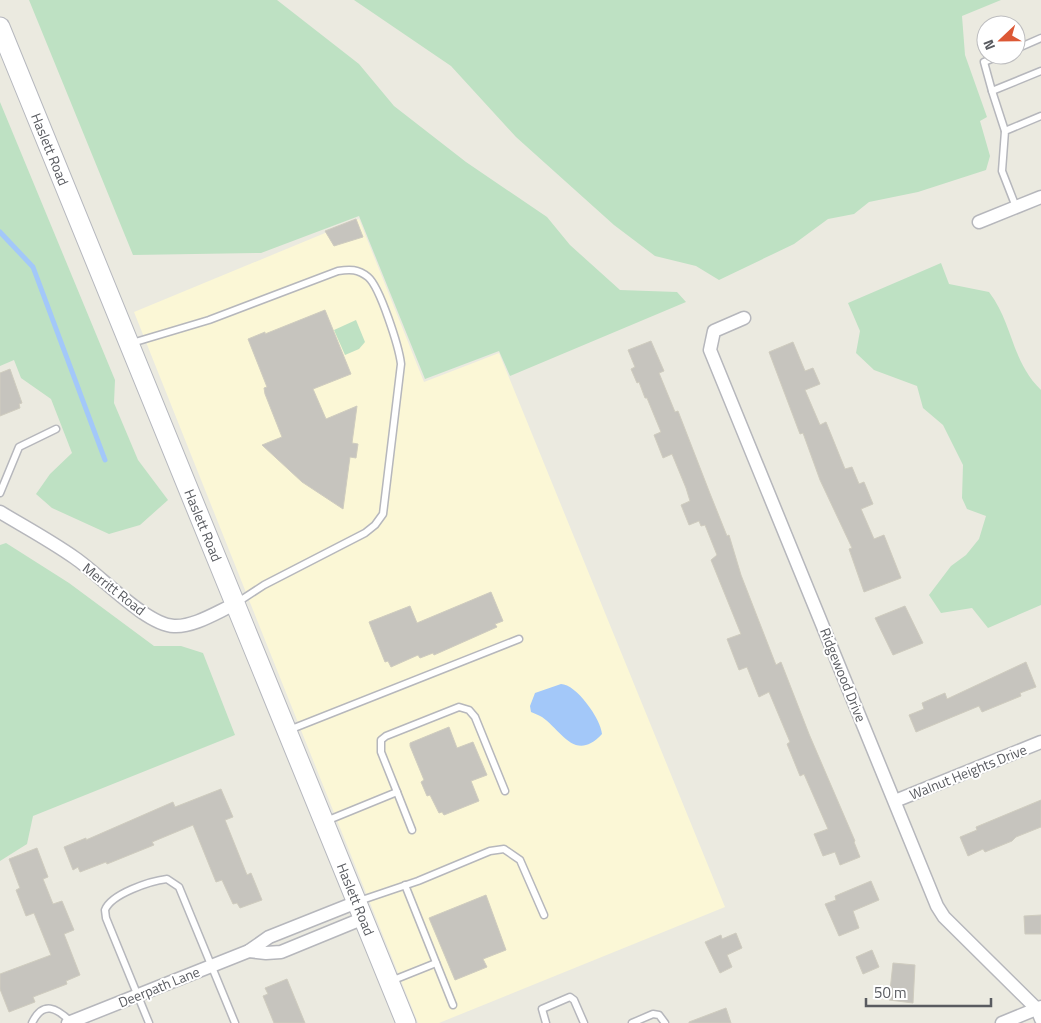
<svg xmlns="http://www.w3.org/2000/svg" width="1041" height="1023" font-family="'Titillium Web',sans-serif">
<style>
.commercial{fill:#fbf7d6}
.green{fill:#bee1c3}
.water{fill:#a3c8f9}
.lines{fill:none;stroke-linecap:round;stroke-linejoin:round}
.stream{stroke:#a3c8f9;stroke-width:5}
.building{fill:#c6c4be;stroke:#cfccbf}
.service-casing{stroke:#b6b7bc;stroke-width:9}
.minor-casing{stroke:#b6b7bc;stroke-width:15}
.secondary-casing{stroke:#b6b8be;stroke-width:21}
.service{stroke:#fff;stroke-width:6}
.minor{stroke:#fff;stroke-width:12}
.secondary{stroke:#fff;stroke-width:19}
.labels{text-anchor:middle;stroke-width:4;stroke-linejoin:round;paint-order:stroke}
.street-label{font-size:14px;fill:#595b60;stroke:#fff}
</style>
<rect width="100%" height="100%" fill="#ebeae0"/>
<polygon class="commercial" points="359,219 424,382 499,353 725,907 439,1023 418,1023 134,312"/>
<g class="green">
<polygon points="29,0 277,0 359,64 394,106 466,162 547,217 570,245 620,290 677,292 686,302 510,376 499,351 425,379 359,216 261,253 133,255"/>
<polygon points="354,0 1001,0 962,16 965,55 987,117 980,121 990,156 986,170 918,192 869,202 854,214 828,219 794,244 719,280 696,266 655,256 614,225 516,137 451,66"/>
<polygon points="0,102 115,380 114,403 138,460 168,500 140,525 109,534 52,508 36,494 50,474 72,453 51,399 21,378 14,360 0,366"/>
<path d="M941 263 949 284 989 292C1013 323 1011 361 1041 390V605L988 628 972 608 941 613 929 595 951 566 966 555 979 539 986 516 967 509 962 498 963 465 943 425 923 408 917 386 874 370 856 353 860 331 848 303Z"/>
<polygon points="356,320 365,342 359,349 345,355 334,330"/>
<polygon points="6,543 69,583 154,646 181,646 203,653 235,735 33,816 27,844 0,861 0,545"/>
</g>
<path class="water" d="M561 684C576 684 601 719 602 734 575 763 562 731 542 717 539 715 535 714 531 712L530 706 535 693Z"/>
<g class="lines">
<polyline class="stream" points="0,232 33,267 105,460"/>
</g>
<g class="building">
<polygon points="356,219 363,237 334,246 325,231"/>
<polygon points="325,310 351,374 313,389 326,419 357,406 352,443 358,444 356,458 350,457 343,509 302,482 262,445 282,437 265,394 264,388 267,387 248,339 265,332 265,334"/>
<polygon points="651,341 664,371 659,373 675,412 678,411 709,491 727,536 729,535 741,575 776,665 781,662 809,734 855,841 854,842 860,857 840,865 835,852 823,856 814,834 828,829 804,774 800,776 787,744 790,742 769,692 759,697 747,667 739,670 727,639 741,634 711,560 717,555 705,525 701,526 699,521 689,525 681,505 690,501 686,488 672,454 663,458 654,435 661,432 647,398 645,398 639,382 637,383 631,369 635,367 628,350"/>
<polygon points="793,342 805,371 813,368 820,384 805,390 820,425 826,422 845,469 852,467 859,484 864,482 873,504 861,509 874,539 884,535 901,578 864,592 849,549 852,548 820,480 803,433 800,434 769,352"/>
<polygon points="10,369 22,403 19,404 20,408 0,416 0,373"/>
<polygon points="491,592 503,621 495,624 497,627 434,655 433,653 420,658 418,655 391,667 388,661 385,662 369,622 410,606 417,623"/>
<polygon points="905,606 923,643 893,655 875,618"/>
<polygon points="1026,662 1036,687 1020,693 1021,696 982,712 979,706 916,732 909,715 924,709 922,703 945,693 947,699"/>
<polygon points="449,727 457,748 473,742 487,775 471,781 479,801 444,815 442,812 439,813 430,795 427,796 421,782 424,780 410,746 410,743"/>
<polygon points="221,789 233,817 225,820 247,875 251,873 262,900 240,908 237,903 233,904 222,880 216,882 193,825 152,842 154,845 107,864 106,862 80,872 78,867 73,870 64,847 86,838 86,840 173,802 175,807"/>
<polygon points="1041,800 1041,827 1016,837 1012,841 985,852 983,849 968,856 960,837 977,830 976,827"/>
<polygon points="37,848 48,877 43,879 53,904 62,901 74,930 64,934 80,975 66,981 67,984 33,997 35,1002 9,1012 0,989 0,974 51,955 34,913 26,916 16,890 20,888 9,859"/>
<polygon points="871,881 879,900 853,911 859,928 839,936 825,904 836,900 835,896"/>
<polygon points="486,895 506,950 483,959 487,967 455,980 429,918"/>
<polygon points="1041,915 1041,934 1025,934 1024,916"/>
<polygon points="736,933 742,948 727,955 732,967 720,973 705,942 721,935 722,939"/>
<polygon points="872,950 879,967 863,974 856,957"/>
<polygon points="893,963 915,965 913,1003 889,1000"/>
<polygon points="287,979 305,1023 274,1023 263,996 268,994 265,988"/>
<polygon points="726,1008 731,1023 689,1023 689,1022"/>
</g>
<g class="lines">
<g class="service-casing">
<g id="service">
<polyline points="1016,49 1041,38"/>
<polyline points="992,91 984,62 1001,55"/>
<polyline points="1005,131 992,91 1041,71"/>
<polyline points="1016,207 1002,171 1005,131 1041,116"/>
<path d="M132 343 209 320 338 271C350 269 358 269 368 277 380 287 399 347 401 364L383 514 375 525 365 533 264 585 238 602"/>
<polyline points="0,493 19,447 56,429"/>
<polyline points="289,730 519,639"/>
<polyline points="397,792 412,830"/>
<polyline points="326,821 397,792 381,752 381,740 386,736 459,707 469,710 475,717 505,791"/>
<polyline points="405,885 453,1005"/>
<polyline points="359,901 418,881 490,851 504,849 520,860 544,915"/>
<polyline points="391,981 436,963"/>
<path d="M32 1023C43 1000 57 1008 71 1022"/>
<path d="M149 1023 106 918 105 910C111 894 150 881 167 879L179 887 235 1023"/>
<polyline points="546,1023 542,1009 570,997 574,1000 584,1023"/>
<polyline points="632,1023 653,1014 659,1015 665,1023"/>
</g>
</g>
<g class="minor-casing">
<g id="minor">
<polyline points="979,222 1041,197"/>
<polyline points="744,318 714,331 710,350 937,906 944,917 1037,1009 1041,1019"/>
<path d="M0 512C25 527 51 541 75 558 100 575 146 625 174 626 194 627 217 612 235 604"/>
<polyline points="895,801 1041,742"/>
<polyline points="249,951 266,953 281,952 364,918"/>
<polyline points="68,1023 249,951 269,937 357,902"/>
<polyline points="1002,1023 1041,1007"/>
</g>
</g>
<g class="secondary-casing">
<g id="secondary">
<path id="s1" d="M0 27 406 1023"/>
</g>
</g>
<use href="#service" class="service"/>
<use href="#minor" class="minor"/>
<use href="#secondary" class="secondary"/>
</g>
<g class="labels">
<g class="street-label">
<text dy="5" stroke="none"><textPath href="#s1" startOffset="132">Haslett Road</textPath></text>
<text dy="5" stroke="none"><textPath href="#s1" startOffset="538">Haslett Road</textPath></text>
<text transform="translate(114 589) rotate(38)" y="5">Merritt Road</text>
<text transform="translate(843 675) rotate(68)" y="5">Ridgewood Drive</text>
<text transform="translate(968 772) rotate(-22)" y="5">Walnut Heights Drive</text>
<text dy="5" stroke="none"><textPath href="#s1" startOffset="942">Haslett Road</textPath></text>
<text transform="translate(159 987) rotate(-22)" y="5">Deerpath Lane</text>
</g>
</g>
<g transform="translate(1001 40) rotate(248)"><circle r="24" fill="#ffffff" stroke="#bdbdbf"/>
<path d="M0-4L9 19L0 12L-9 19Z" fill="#dc5835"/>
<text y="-8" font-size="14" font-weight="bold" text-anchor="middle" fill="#595b60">N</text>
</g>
<path d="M866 998v8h125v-8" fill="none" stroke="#595b60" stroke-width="2.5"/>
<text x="874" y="998" font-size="15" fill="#595b60" stroke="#ffffff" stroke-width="4" paint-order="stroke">50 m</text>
</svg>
